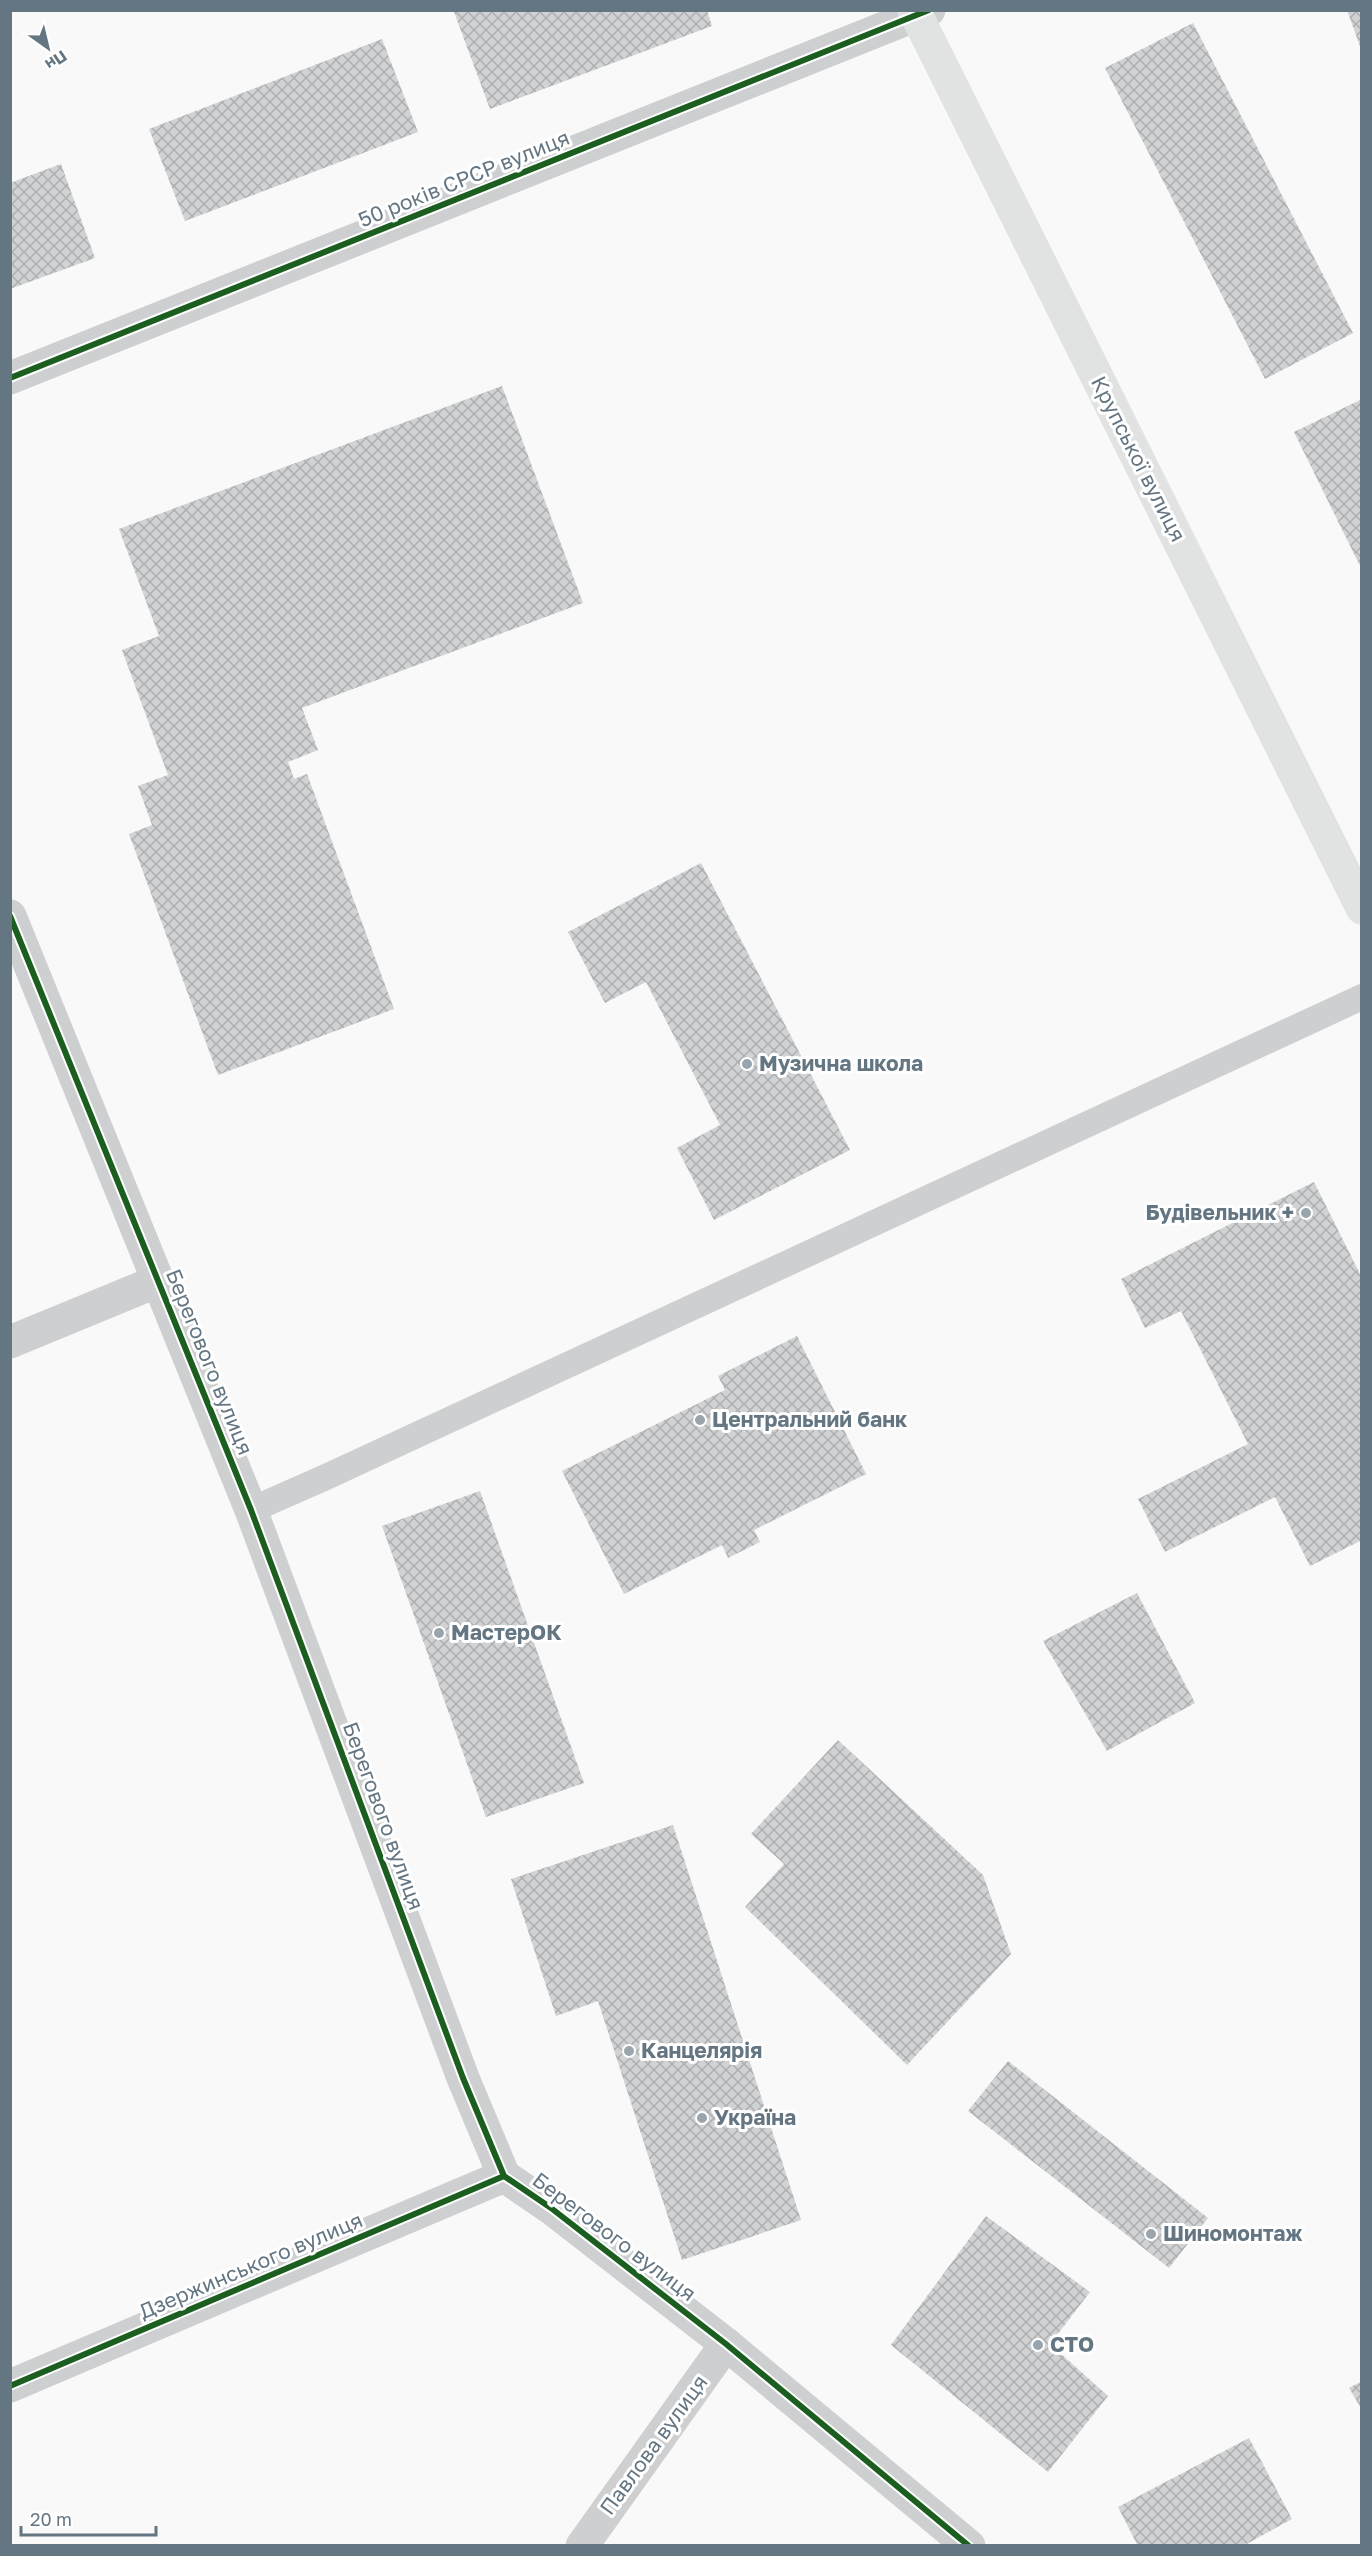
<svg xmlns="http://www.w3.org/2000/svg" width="1372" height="2556" font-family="'Golos Text',sans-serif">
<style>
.building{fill:url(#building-cross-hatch)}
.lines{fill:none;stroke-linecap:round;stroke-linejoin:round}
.service{stroke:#cecfd0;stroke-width:26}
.minor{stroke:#cecfd0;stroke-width:33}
.tertiary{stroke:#cecfd0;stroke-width:33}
.secondary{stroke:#e1e2e2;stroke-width:33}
.cycleway-casing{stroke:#fff;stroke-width:10}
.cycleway{stroke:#1b5e20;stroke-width:6}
.poi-dot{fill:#99a4ac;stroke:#fff;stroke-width:2}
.labels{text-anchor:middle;stroke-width:6;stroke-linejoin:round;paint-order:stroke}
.street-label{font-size:21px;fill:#657683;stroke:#fff}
.poi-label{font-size:21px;font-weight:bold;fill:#657683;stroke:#fff;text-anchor:start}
</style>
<defs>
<pattern id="building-cross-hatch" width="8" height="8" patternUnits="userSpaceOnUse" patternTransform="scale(1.5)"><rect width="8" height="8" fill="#d0d2d3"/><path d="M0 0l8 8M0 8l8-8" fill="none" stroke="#acafb1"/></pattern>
</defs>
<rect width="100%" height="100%" fill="#f9f9f9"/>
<g class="building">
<polygon points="457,10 707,10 712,26 490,109 454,12"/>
<polygon points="1347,10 1362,10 1362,49 1361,49"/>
<polygon points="1193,23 1353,333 1265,379 1105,68"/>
<polygon points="382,39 418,132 185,221 149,129"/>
<polygon points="61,164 95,258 10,289 10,183"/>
<polygon points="502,386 583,603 302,708 318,750 288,762 294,779 307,774 394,1009 218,1075 129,834 152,825 138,786 168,775 122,650 159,636 119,529"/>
<polygon points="1362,399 1362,570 1294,432"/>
<polygon points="701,863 850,1150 714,1220 677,1148 720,1125 646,982 605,1003 568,932"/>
<polygon points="1314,1182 1362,1278 1362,1540 1310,1566 1275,1497 1165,1552 1138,1499 1248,1444 1181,1311 1145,1328 1121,1279"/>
<polygon points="797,1336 866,1474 754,1530 760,1542 728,1558 722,1545 624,1594 562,1471 725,1390 718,1376"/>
<polygon points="480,1491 584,1783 486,1817 382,1526"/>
<polygon points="1137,1593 1195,1703 1107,1751 1043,1641"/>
<polygon points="838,1740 983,1875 1011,1954 907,2065 745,1907 784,1864 751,1834"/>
<polygon points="673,1825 801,2220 682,2260 598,2001 556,2016 511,1879"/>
<polygon points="1008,2061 1208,2218 1169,2268 968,2111"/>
<polygon points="986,2216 1090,2292 1050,2344 1108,2396 1048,2472 891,2345"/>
<polygon points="1362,2381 1362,2410 1349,2388"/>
<polygon points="1249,2438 1292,2519 1243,2546 1138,2546 1118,2507"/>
</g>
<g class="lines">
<polyline class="service" points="251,1510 326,1477 1362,997"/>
<g class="minor">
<polyline points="10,378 929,10"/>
<polyline points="10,1342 158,1281"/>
<polyline points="10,2386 504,2176"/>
<polyline points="582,2546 726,2344"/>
</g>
<polyline class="tertiary" points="10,916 251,1510 463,2078 504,2176 551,2208 726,2344 969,2546"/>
<polyline class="secondary" points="914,10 1362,908"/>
<g class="cycleway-casing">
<g id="cycleway">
<polyline points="10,378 929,10"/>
<polyline points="10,916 251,1510 463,2078 504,2176 551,2208 726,2344 969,2546"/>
<polyline points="10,2386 504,2176"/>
</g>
</g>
<use href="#cycleway" class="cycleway"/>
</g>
<g class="poi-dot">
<circle cx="747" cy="1064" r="6"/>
<circle cx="1306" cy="1213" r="6"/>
<circle cx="700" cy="1420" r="6"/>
<circle cx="439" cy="1633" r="6"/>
<circle cx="629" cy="2051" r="6"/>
<circle cx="702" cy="2118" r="6"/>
<circle cx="1151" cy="2234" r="6"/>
<circle cx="1038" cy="2345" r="6"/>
</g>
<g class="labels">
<g class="street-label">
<text transform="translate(464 179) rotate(-22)" y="7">50 років СРСР вулиця</text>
<text transform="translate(1138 459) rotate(63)" y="7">Крупської вулиця</text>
<text transform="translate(209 1362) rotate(68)" y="7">Берегового вулиця</text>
<text transform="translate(383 1816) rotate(70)" y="7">Берегового вулиця</text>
<text transform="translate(614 2237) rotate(37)" y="7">Берегового вулиця</text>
<text transform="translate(251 2266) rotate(-23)" y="7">Дзержинського вулиця</text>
<text transform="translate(654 2445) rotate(-54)" y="7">Павлова вулиця</text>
</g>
<g class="poi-label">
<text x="759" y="1071">Музична школа</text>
<text x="1294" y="1220" text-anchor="end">Будівельник +</text>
<text x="712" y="1427">Центральний банк</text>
<text x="451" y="1640">МастерОК</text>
<text x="641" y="2058">Канцелярія</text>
<text x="714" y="2125">Україна</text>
<text x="1163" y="2241">Шиномонтаж</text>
<text x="1050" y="2352">СТО</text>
</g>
</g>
<rect width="1372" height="2556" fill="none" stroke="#657683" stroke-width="24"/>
<g transform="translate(48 48) rotate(146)" stroke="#ffffff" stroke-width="4.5" paint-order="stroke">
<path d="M0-4.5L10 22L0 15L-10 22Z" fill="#657683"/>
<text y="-9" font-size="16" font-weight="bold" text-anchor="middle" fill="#657683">Пн</text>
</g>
<path d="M21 2526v9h135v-9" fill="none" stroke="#657683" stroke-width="3"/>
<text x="30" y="2526" font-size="18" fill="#657683" stroke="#ffffff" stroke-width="4.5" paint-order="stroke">20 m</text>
</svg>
